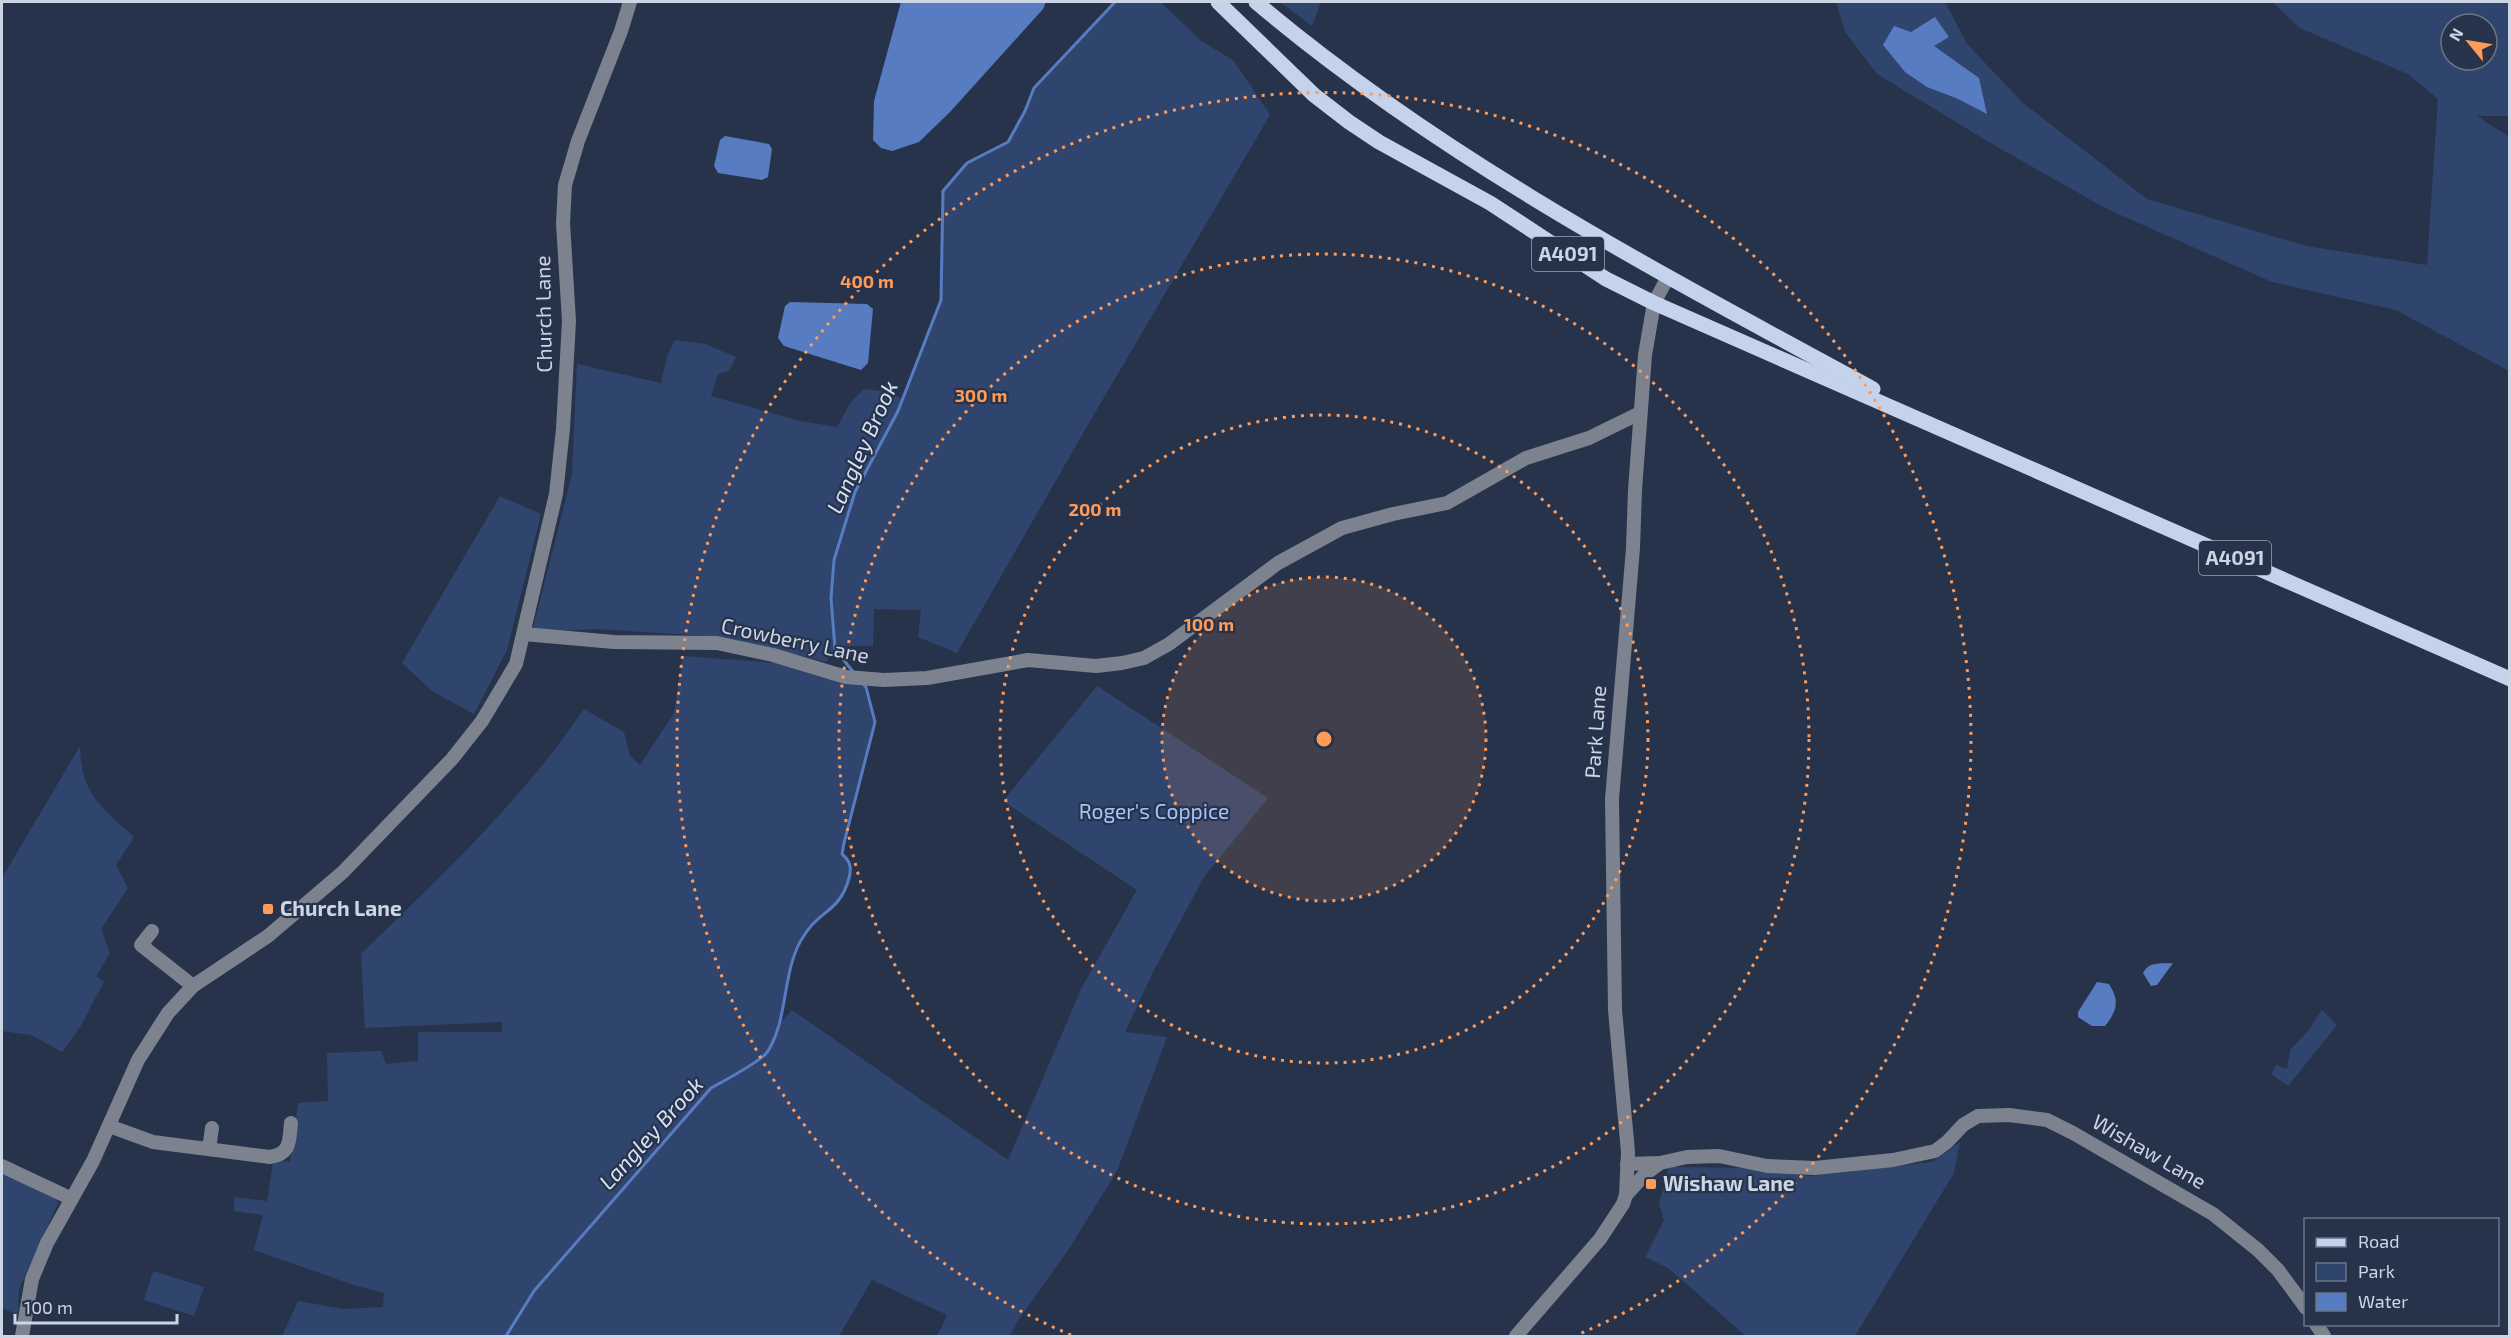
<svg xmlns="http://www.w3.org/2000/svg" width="2511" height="1338" font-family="'Exo 2',sans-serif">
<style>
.green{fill:#30456e;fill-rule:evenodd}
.water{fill:#577cc2}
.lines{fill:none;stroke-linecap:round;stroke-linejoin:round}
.stream{stroke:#577cc2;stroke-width:3}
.minor{stroke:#7c838f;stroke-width:14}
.major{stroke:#c4d2eb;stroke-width:15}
.ring{fill:none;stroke:#ff9b59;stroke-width:3;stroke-dasharray:3 6}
.poi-dot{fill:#ff9b59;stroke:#27334b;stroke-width:2}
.labels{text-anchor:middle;stroke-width:4.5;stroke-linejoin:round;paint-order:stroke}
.shield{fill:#27334b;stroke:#9aa4b6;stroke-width:1.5}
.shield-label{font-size:20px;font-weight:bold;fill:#ccd5e4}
.street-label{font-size:21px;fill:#ccd5e4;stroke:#27334b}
.park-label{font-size:21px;fill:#a5c4fd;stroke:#27334b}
.poi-label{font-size:21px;font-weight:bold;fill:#ccd5e4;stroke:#27334b;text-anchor:start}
.water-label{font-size:22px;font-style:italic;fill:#d7e2f5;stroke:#27334b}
.centre{fill:#ff9b59;stroke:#27334b;stroke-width:3}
.ring-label{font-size:18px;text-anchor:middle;font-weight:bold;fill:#ff9b59;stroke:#27334b;stroke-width:4.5;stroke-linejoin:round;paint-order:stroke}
</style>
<rect width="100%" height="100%" fill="#27334b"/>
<g class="green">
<polygon points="1115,2 1161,2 1200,40 1234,61 1270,115 1086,428 957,653 918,637 921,610 874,609 873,646 848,646 835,649 826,662 723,637 596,629 532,632 572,474 577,364 661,383 667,356 675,340 705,344 736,357 729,371 718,374 711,396 800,421 837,427 851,402 864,389 888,392 902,399 941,300 943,191 967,163 1008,142 1025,111 1034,88"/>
<polygon points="1280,2 1321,2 1312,26"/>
<path d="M1836 2H1942L1946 4 1967 44 2023 103 2147 199 2306 246 2427 265 2438 99 2408 74 2300 28 2272 2H2509V116H2477L2509 137V371L2396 310 2272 282 2107 209 1999 148 1877 74 1845 32ZM2451 24H2487V60H2451Z"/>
<polygon points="500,496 541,514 507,650 474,714 432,691 402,663"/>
<path d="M683 656 776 663 866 687 875 722 842 853C871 883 824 912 807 931 801 938 794 951 792 960 787 974 788 991 784 1006 783 1013 779 1020 776 1027L792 1010 1008 1160 1082 987 1137 890 1003 801 1097 686 1268 798 1204 877 1153 972 1125 1032 1167 1037 1117 1171 1070 1247 1017 1322 1010 1336H937L947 1315 872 1280 839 1336H282L298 1301 344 1309 383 1307 384 1293 354 1285 254 1250 263 1215 234 1211V1197L267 1201 273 1163 275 1160 290 1162 298 1103 328 1101 327 1053 381 1051 386 1064 418 1061V1032H502V1022L365 1028 361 954C440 877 522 801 584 709L624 732 630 756 640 765 674 713Z"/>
<path d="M80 746C81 794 100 806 134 837L116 865 128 888 101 929 110 953 96 976 104 982 80 1027 62 1052 31 1035 2 1031V878Z"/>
<polygon points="2322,1010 2337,1025 2288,1086 2271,1074 2276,1065 2287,1069 2290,1050 2308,1031"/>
<polygon points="1960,1142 1954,1173 1855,1336 1746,1336 1668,1268 1645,1257 1664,1220 1659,1203 1669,1167 1750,1168 1811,1176 1932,1162"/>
<polygon points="2,1172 56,1199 58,1203 19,1289 18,1315 2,1308"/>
<polygon points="153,1271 204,1287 194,1316 144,1300"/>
</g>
<g class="water">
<polygon points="901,2 1046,2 1043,9 950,112 919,142 892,151 881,148 873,140 874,101"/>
<polygon points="1935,17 1949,37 1934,46 1979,78 1987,114 1956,98 1927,87 1905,72 1883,45 1894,26 1911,32"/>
<polygon points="725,136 769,144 772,149 768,177 762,180 718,173 714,166 720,140"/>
<polygon points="790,302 867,304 873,309 868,363 861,370 784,346 778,338 785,306"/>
<path d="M2173 963 2157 985 2151 986 2143 973C2149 961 2161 964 2173 963Z"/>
<path d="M2097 982 2109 984C2120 1001 2117 1011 2105 1026H2092L2078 1017V1012Z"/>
</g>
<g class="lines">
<g class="stream">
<polyline points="854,673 835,649 831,598 834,560 855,492 898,411 941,300 943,191 967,163 1008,142 1025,111 1034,88 1115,2"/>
<path d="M506 1336 534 1291 711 1088C722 1082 762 1061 768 1051 790 1015 781 968 805 934 820 910 840 912 849 878 852 867 850 861 842 854L844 843 875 722 866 687 862 683"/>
</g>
<g class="minor">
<polyline points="524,634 614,642 717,643 773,655 846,677 884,680 927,678 1028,660 1096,666 1122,663 1144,658 1169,644 1278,563 1342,528 1393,514 1447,503 1526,458 1589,438 1640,413"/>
<polyline points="152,931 141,945 193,986"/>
<path d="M109 1126 153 1142 270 1157C291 1154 289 1141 291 1123"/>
<polyline points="209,1149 212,1128"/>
<polyline points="1627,1164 1660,1163 1687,1157 1719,1156 1767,1166 1815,1168 1893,1160 1935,1151 1947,1142 1963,1125 1978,1116 2009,1115 2047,1120 2073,1133 2213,1214 2258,1250 2278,1270 2306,1308"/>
<polyline points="2,1166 70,1198"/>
<polyline points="1626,1195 1628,1152 1615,1010 1612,799 1633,548 1635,490 1645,355 1654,303 1668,277"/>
<polyline points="2316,1324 2324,1336"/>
<polyline points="22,1336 32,1279 47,1243 93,1161 138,1060 168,1013 193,986 268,936 343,872 452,759 482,721 516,664 556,494 563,429 569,321 563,223 565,185 578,141 621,31 630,2"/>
<polyline points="1516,1336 1600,1239 1623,1204 1626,1195 1645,1174 1660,1163"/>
</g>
<g class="major">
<polyline points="1218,2 1314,95 1349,122 1379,142 1490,203 1606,279 1654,303 2510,679"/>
<path d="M1256 2C1443 160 1660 273 1873 389"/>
</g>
</g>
<circle cx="1324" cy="739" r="162" fill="#ff9b59" fill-opacity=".12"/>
<g class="ring">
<circle cx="1324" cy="739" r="162"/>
<circle cx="1324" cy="739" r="324"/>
<circle cx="1324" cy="739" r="485"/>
<path d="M1071 1335A647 647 0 1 1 1577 1335"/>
</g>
<g class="poi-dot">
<rect x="262" y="903" width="12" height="12" rx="3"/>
<rect x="1645" y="1178" width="12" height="12" rx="3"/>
</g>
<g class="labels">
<g class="shield">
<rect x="1532" y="237" width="72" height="34" rx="4.5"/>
<rect x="2199" y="541" width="72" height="34" rx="4.5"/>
</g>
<g class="shield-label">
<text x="1568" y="261">A4091</text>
<text x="2235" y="565">A4091</text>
</g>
<g class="street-label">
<text transform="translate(544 314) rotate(-91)" y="7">Church Lane</text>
<text transform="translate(795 641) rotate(12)" y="7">Crowberry Lane</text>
<text transform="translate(1596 732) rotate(-86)" y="7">Park Lane</text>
<text transform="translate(2149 1152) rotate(30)" y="7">Wishaw Lane</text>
</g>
<g class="park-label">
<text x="1154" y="819">Roger's Coppice</text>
</g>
<g class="poi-label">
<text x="280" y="916">Church Lane</text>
<text x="1663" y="1191">Wishaw Lane</text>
</g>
<g class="water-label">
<text transform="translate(862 447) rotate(-66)" y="8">Langley Brook</text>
<text transform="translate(651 1133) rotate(-48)" y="8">Langley Brook</text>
</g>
</g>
<circle cx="1324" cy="739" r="9" class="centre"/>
<g class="ring-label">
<text x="867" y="288">400 m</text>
<text x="981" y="402">300 m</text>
<text x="1095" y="516">200 m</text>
<text x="1209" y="631">100 m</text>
</g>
<rect width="2511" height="1338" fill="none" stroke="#ccd5e4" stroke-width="6"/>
<rect x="2304" y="1218" width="195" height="108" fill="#27334b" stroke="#697488" stroke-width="1.5"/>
<rect x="2316" y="1238" width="30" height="9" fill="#c4d2eb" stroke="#697488" stroke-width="1.5"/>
<text x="2358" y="1248" font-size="18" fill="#ccd5e4">Road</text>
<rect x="2316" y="1263" width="30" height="18" fill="#30456e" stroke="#697488" stroke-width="1.5"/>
<text x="2358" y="1278" font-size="18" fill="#ccd5e4">Park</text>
<rect x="2316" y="1293" width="30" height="18" fill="#577cc2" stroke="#697488" stroke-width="1.5"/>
<text x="2358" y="1308" font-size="18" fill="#ccd5e4">Water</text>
<g transform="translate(2469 42) rotate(300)"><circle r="28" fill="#27334b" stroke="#697488" stroke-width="1.5"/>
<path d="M0-4.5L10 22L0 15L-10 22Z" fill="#ff9b59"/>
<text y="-9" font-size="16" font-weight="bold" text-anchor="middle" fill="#ccd5e4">N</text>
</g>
<path d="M15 1314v9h162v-9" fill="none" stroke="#ccd5e4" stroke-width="3"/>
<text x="24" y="1314" font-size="18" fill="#ccd5e4" stroke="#27334b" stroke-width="4.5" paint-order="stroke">100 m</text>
</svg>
